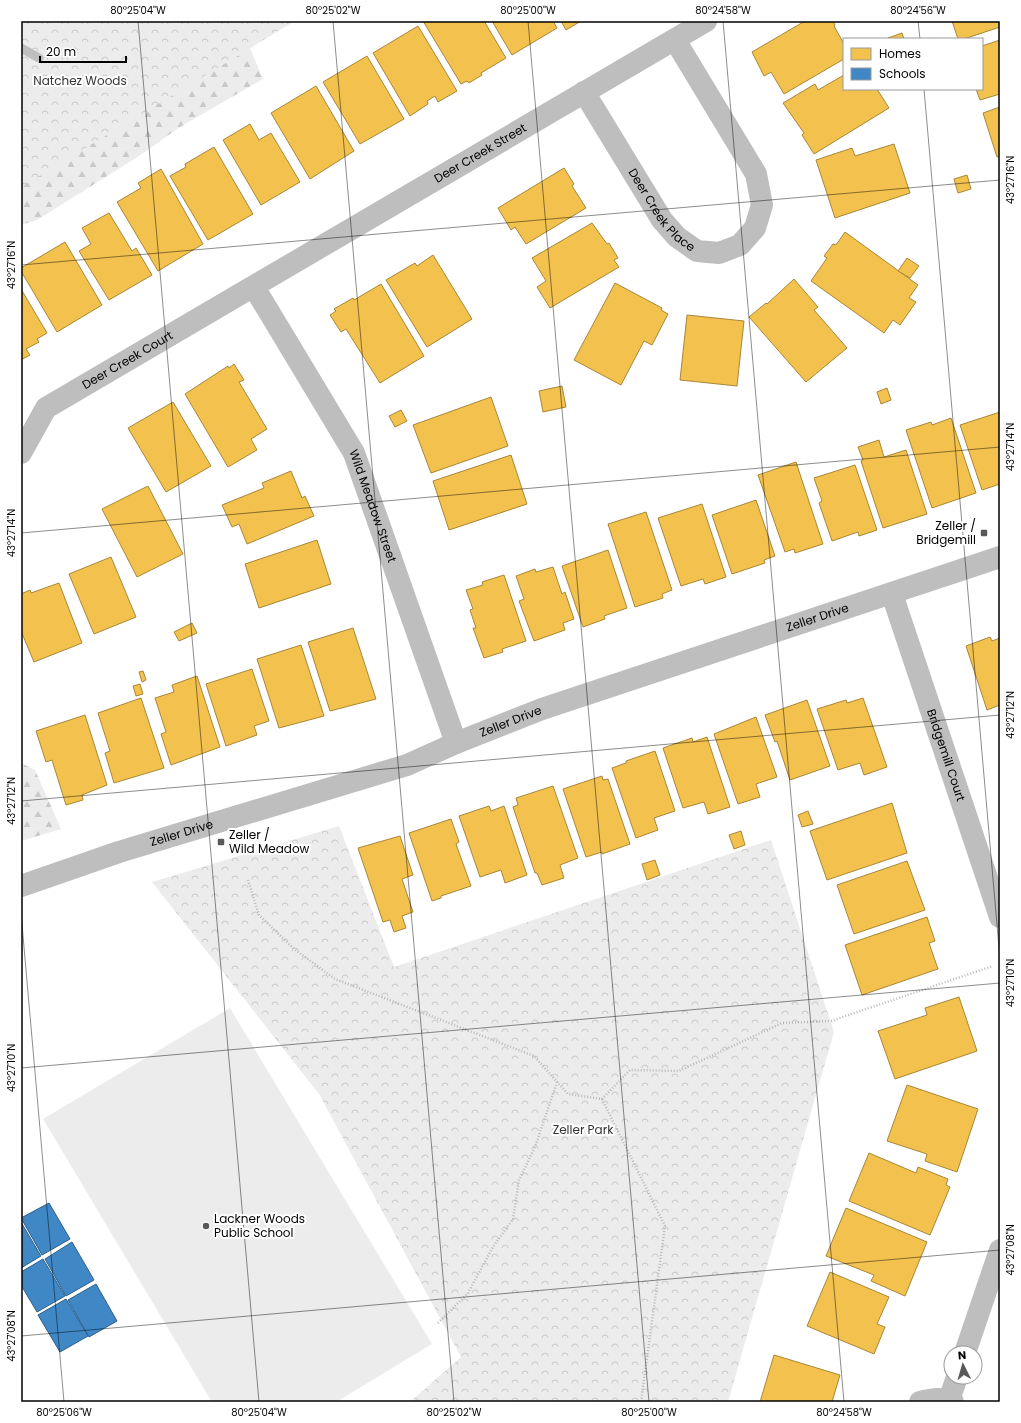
<svg xmlns="http://www.w3.org/2000/svg" width="1021" height="1423" font-family="Poppins,sans-serif">
<style>
.grass{fill:#ececec}
.forest{fill:url(#forest-firs)}
.park{fill:url(#park-crowns)}
.homes{fill:#f2c14e;stroke:#a98737}
.schools{fill:#3f88c5;stroke:#2c5f8a}
.lines{fill:none;stroke-linecap:round;stroke-linejoin:round}
.stream{stroke:#bfbfbf;stroke-width:9}
.path{stroke:#b9b9b9;stroke-width:2.5;stroke-dasharray:1 2;stroke-linecap:butt}
.minor{stroke:#bebebe;stroke-width:22}
.ticks{fill:none;stroke:#000;stroke-width:1;stroke-opacity:0.45}
.poi-dot{fill:#595959;stroke:#fff;stroke-width:1.5}
.labels{text-anchor:middle;stroke-width:4;stroke-linejoin:round;paint-order:stroke}
.park-label{font-size:12px;fill:#333;stroke:#fff}
.street-label{font-size:12px;fill:#000;stroke:#fff}
.poi-label{font-size:12px;fill:#000;stroke:#fff;text-anchor:start}
.neatline{fill:none;stroke:#000;stroke-width:1.5}
.ticks-label{font-size:10px;text-anchor:middle;fill:#000}
</style>
<defs>
<pattern id="forest-firs" width="22" height="20" patternUnits="userSpaceOnUse"><rect width="22" height="20" fill="#ececec"/><path d="M5 1l3.5 6h-7zM16 11l3.5 6h-7z" fill="#c9c9c9"/></pattern>
<pattern id="park-crowns" width="20" height="18" patternUnits="userSpaceOnUse"><rect width="20" height="18" fill="#ececec"/><path d="M2 6a3 3 0 1 1 6 0M12 15a3 3 0 1 1 6 0" fill="none" stroke="#c9c9c9"/></pattern>
</defs>
<rect width="100%" height="100%" fill="#fff"/>
<polygon class="grass" points="230,1008 432,1344 336,1402 212,1402 43,1119"/>
<g class="forest">
<polygon points="21,21 197,21 250,48 263,79 180,127 136,158 37,220 21,225"/>
<polygon points="21,763 35,770 61,829 21,841"/>
</g>
<g class="park">
<polygon points="21,21 295,21 21,187"/>
<polygon points="339,826 394,967 771,840 834,1032 728,1402 410,1402 461,1357 319,1094 152,882"/>
</g>
<g class="homes">
<polygon points="423,21 484,21 506,58 481,73 482,75 469,83 467,81 461,84"/>
<polygon points="492,21 553,21 557,28 512,55"/>
<polygon points="561,21 581,21 566,30"/>
<polygon points="805,21 833,21 835,25 834,26 844,44 844,59 784,94 771,72 764,76 752,52"/>
<polygon points="952,21 1000,21 1000,27 964,39 958,39"/>
<polygon points="418,26 457,91 438,102 435,96 427,101 428,104 410,116 373,53"/>
<polygon points="902,33 904,39 888,39 888,38"/>
<polygon points="1000,40 1000,94 980,100 976,89 982,89 982,46"/>
<polygon points="367,56 404,119 360,144 323,82"/>
<polygon points="844,75 844,89 877,89 889,108 814,154 802,135 804,133 783,103 815,84 818,90"/>
<polygon points="316,86 354,151 310,179 271,113"/>
<polygon points="1000,107 1000,156 997,157 983,113"/>
<polygon points="250,124 259,140 271,133 300,182 261,205 223,140"/>
<polygon points="894,144 910,193 835,218 816,160 852,148 855,156"/>
<polygon points="214,147 253,214 208,240 170,176 186,167 185,164"/>
<polygon points="564,168 574,184 572,186 586,208 526,244 515,227 511,230 498,208"/>
<polygon points="161,169 203,244 158,271 117,202 141,188 138,183"/>
<polygon points="967,175 971,189 958,193 954,179"/>
<polygon points="109,213 132,251 136,248 152,275 109,300 79,251 91,244 82,228"/>
<polygon points="592,223 607,244 609,243 618,258 614,260 619,267 550,308 537,287 546,281 532,258"/>
<polygon points="845,232 918,285 909,298 916,302 900,325 893,320 884,333 811,281 827,258 824,256 833,244 836,245"/>
<polygon points="65,242 102,305 57,332 21,271 21,268"/>
<polygon points="433,255 472,319 427,347 386,280 415,263 417,266"/>
<polygon points="907,258 919,266 910,278 898,271"/>
<polygon points="794,279 818,307 814,310 847,348 806,382 749,317 766,303 767,304"/>
<polygon points="615,283 662,308 661,310 668,314 652,345 644,341 621,385 574,360"/>
<polygon points="381,284 424,356 380,383 346,329 341,332 330,315 336,311 334,309 353,298 354,300"/>
<polygon points="21,289 47,333 37,339 39,342 26,349 30,355 21,360"/>
<polygon points="687,315 744,321 737,386 680,380"/>
<polygon points="234,364 244,380 239,382 267,429 251,439 257,450 228,467 185,394 228,366 229,368"/>
<polygon points="562,386 566,407 543,412 539,391"/>
<polygon points="887,388 891,400 881,404 877,392"/>
<polygon points="491,397 508,446 431,473 413,425"/>
<polygon points="173,402 211,466 166,492 128,428"/>
<polygon points="401,410 407,421 395,427 389,416"/>
<polygon points="1000,412 1000,484 982,490 960,425"/>
<polygon points="951,418 976,493 932,508 906,430 931,422 932,425"/>
<polygon points="879,440 884,457 906,450 927,514 883,528 861,461 863,460 858,447"/>
<polygon points="511,455 527,504 449,530 433,481"/>
<polygon points="796,462 823,544 795,553 794,549 785,552 758,475"/>
<polygon points="855,465 877,530 859,536 858,532 832,541 819,503 822,501 814,478"/>
<polygon points="291,471 302,498 305,496 314,516 247,544 239,524 232,527 222,505 264,488 262,483"/>
<polygon points="148,486 183,554 137,577 102,509"/>
<polygon points="756,500 775,556 764,560 765,563 732,574 712,515"/>
<polygon points="702,504 726,577 705,584 703,579 681,586 658,518"/>
<polygon points="646,512 672,590 662,594 663,598 635,607 608,524"/>
<polygon points="317,540 331,584 259,608 245,564"/>
<polygon points="608,550 627,608 604,616 605,619 583,627 562,566"/>
<polygon points="111,557 136,617 94,634 69,574"/>
<polygon points="553,567 562,594 565,592 574,619 563,623 565,630 534,641 519,601 524,599 516,576 535,569 536,572"/>
<polygon points="504,575 526,641 502,649 503,652 484,658 473,628 476,628 470,610 473,609 466,590 483,585 482,582"/>
<polygon points="59,583 82,643 34,662 21,631 21,594 30,590 31,593"/>
<polygon points="192,623 197,633 179,641 174,632"/>
<polygon points="353,628 376,699 330,711 308,642"/>
<polygon points="990,637 992,641 1000,638 1000,705 987,710 966,646"/>
<polygon points="301,645 324,716 279,728 257,659"/>
<polygon points="252,669 269,721 254,726 257,735 226,746 206,684"/>
<polygon points="143,671 146,680 142,682 139,672"/>
<polygon points="197,676 220,747 171,765 161,734 166,732 155,698 174,692 172,685"/>
<polygon points="140,684 143,694 136,696 133,686"/>
<polygon points="141,698 164,768 114,783 105,753 110,751 98,713"/>
<polygon points="863,698 887,767 864,775 860,763 838,770 817,709 846,700 847,703"/>
<polygon points="807,700 830,766 790,780 777,741 775,742 765,715"/>
<polygon points="85,715 107,785 82,795 83,800 66,805 52,760 46,762 36,731"/>
<polygon points="756,717 777,777 756,784 760,797 738,804 714,734"/>
<polygon points="707,737 730,807 708,814 704,802 683,808 663,748 692,738 693,742"/>
<polygon points="655,751 675,811 654,818 658,830 636,838 612,768 626,763 626,761"/>
<polygon points="602,776 603,780 608,779 630,844 602,854 602,852 586,857 563,789"/>
<polygon points="553,786 578,858 560,865 564,878 542,885 537,873 535,873 513,807 518,805 516,798"/>
<polygon points="892,803 907,853 827,880 810,831"/>
<polygon points="489,806 491,811 504,806 527,875 505,883 501,870 480,877 459,816"/>
<polygon points="808,811 813,824 802,827 798,815"/>
<polygon points="451,819 459,842 456,844 471,886 441,896 441,898 432,901 409,833"/>
<polygon points="741,831 745,845 734,849 729,835"/>
<polygon points="400,836 413,875 402,879 413,912 402,916 406,928 394,932 390,920 383,922 358,848"/>
<polygon points="655,860 660,875 647,880 642,864"/>
<polygon points="907,861 925,910 854,934 837,885"/>
<polygon points="927,917 935,941 929,943 938,969 862,995 845,945"/>
<polygon points="959,997 977,1051 895,1079 878,1031 927,1015 925,1008"/>
<polygon points="907,1085 978,1109 957,1172 925,1161 927,1154 887,1141"/>
<polygon points="869,1153 916,1173 918,1167 948,1179 946,1185 950,1187 930,1235 849,1201"/>
<polygon points="846,1208 927,1242 905,1296 871,1281 874,1275 826,1256"/>
<polygon points="830,1272 889,1297 877,1324 885,1327 874,1354 807,1326"/>
<polygon points="774,1355 840,1375 832,1402 760,1402"/>
</g>
<g class="schools">
<polygon points="49,1203 70,1239 42,1255 21,1218"/>
<polygon points="21,1222 41,1256 21,1268"/>
<polygon points="72,1242 94,1280 66,1296 45,1259"/>
<polygon points="43,1259 65,1296 37,1312 21,1285 21,1272"/>
<polygon points="96,1284 117,1321 89,1337 68,1300"/>
<polygon points="66,1299 88,1336 60,1352 38,1315"/>
</g>
<g class="lines">
<polyline class="stream" points="21,48 39,58"/>
<g class="path">
<polyline points="248,880 259,915 294,949 335,979 534,1056 568,1094 602,1099 630,1070 679,1071 782,1023 831,1021 993,966"/>
<polyline points="602,1099 665,1226 641,1402"/>
<polyline points="438,1323 468,1293 493,1247 513,1219 519,1180 535,1147 557,1082"/>
</g>
<g class="minor">
<path id="s1" d="M584 92 662 220 677 237 697 251 719 253 740 245 755 228 762 205 756 174 675 40"/>
<path id="s2" d="M254 287 354 453 456 743"/>
<path id="s3" d="M21 453 46 408 706 21"/>
<path id="s4" d="M892 594 1000 917"/>
<path id="s5" d="M21 886 119 852 407 765 456 743 542 709 1000 557"/>
<polyline points="965,1353 1000,1250"/>
<polyline points="949,1400 957,1377"/>
<path d="M920 1402C930 1399 943 1397 953 1402"/>
</g>
</g>
<path class="ticks" d="M138 21 259 1402M333 21 454 1402M528 21 649 1402M723 21 844 1402M918 21 920 39M924 89 1000 959M21 265 1000 180M21 533 1000 447M21 801 1000 715M21 913 64 1402M21 1068 1000 983M21 1336 1000 1250"/>
<g class="poi-dot">
<rect x="980" y="529" width="8" height="8" rx="2"/>
<rect x="217" y="838" width="8" height="8" rx="2"/>
<circle cx="206" cy="1226" r="4"/>
</g>
<g class="labels">
<g class="park-label">
<text x="80" y="85">Natchez Woods</text>
<text x="583" y="1134">Zeller Park</text>
</g>
<g class="street-label">
<text dy="4" stroke="none"><textPath href="#s3" startOffset="555">Deer Creek Street</textPath></text>
<text dy="4" stroke="none"><textPath href="#s1" startOffset="142">Deer Creek Place</textPath></text>
<text dy="4" stroke="none"><textPath href="#s3" startOffset="146">Deer Creek Court</textPath></text>
<text dy="4" stroke="none"><textPath href="#s2" startOffset="250">Wild Meadow Street</textPath></text>
<text dy="4" stroke="none"><textPath href="#s5" startOffset="841">Zeller Drive</textPath></text>
<text dy="4" stroke="none"><textPath href="#s5" startOffset="517">Zeller Drive</textPath></text>
<text dy="4" stroke="none"><textPath href="#s4" startOffset="170">Bridgemill Court</textPath></text>
<text dy="4" stroke="none"><textPath href="#s5" startOffset="169">Zeller Drive</textPath></text>
</g>
<g class="poi-label">
<text x="976" y="530" text-anchor="end">Zeller /<tspan x="976" dy="14">Bridgemill</tspan></text>
<text x="229" y="839">Zeller /<tspan x="229" dy="14">Wild Meadow</tspan></text>
<text x="214" y="1223">Lackner Woods<tspan x="214" dy="14">Public School</tspan></text>
</g>
</g>
<rect width="1021" height="1423" fill="none" stroke="#ffffff" stroke-width="44"/>
<rect x="843" y="38" width="140" height="52" fill="#ffffff" stroke="#999999"/>
<rect x="851" y="48" width="20" height="12" fill="#f2c14e" stroke="#999999"/>
<text x="879" y="58" font-size="12" fill="#000000">Homes</text>
<rect x="851" y="68" width="20" height="12" fill="#3f88c5" stroke="#999999"/>
<text x="879" y="78" font-size="12" fill="#000000">Schools</text>
<g transform="translate(963 1365) rotate(355)"><circle r="19" fill="#ffffff" stroke="#999999"/>
<path d="M0-3L7 15L0 10L-7 15Z" fill="#595959"/>
<text y="-6" font-size="11" font-weight="bold" text-anchor="middle" fill="#000000">N</text>
</g>
<path d="M40 56v6h86v-6" fill="none" stroke="#000000" stroke-width="2"/>
<text x="46" y="56" font-size="12" fill="#000000" stroke="#ffffff" stroke-width="3" paint-order="stroke">20 m</text>
<rect x="22" y="22" width="977" height="1379" class="neatline"/>
<g class="ticks-label">
<text x="138" y="14">80°25'04"W</text>
<text x="333" y="14">80°25'02"W</text>
<text x="528" y="14">80°25'00"W</text>
<text x="723" y="14">80°24'58"W</text>
<text x="918" y="14">80°24'56"W</text>
<text transform="translate(1010 180) rotate(-90)" y="4">43°27'16"N</text>
<text transform="translate(11 265) rotate(-90)" y="4">43°27'16"N</text>
<text transform="translate(1010 447) rotate(-90)" y="4">43°27'14"N</text>
<text transform="translate(11 533) rotate(-90)" y="4">43°27'14"N</text>
<text transform="translate(1010 715) rotate(-90)" y="4">43°27'12"N</text>
<text transform="translate(11 801) rotate(-90)" y="4">43°27'12"N</text>
<text transform="translate(1010 983) rotate(-90)" y="4">43°27'10"N</text>
<text transform="translate(11 1068) rotate(-90)" y="4">43°27'10"N</text>
<text transform="translate(1010 1250) rotate(-90)" y="4">43°27'08"N</text>
<text transform="translate(11 1336) rotate(-90)" y="4">43°27'08"N</text>
<text x="64" y="1416">80°25'06"W</text>
<text x="259" y="1416">80°25'04"W</text>
<text x="454" y="1416">80°25'02"W</text>
<text x="649" y="1416">80°25'00"W</text>
<text x="844" y="1416">80°24'58"W</text>
</g>
</svg>
